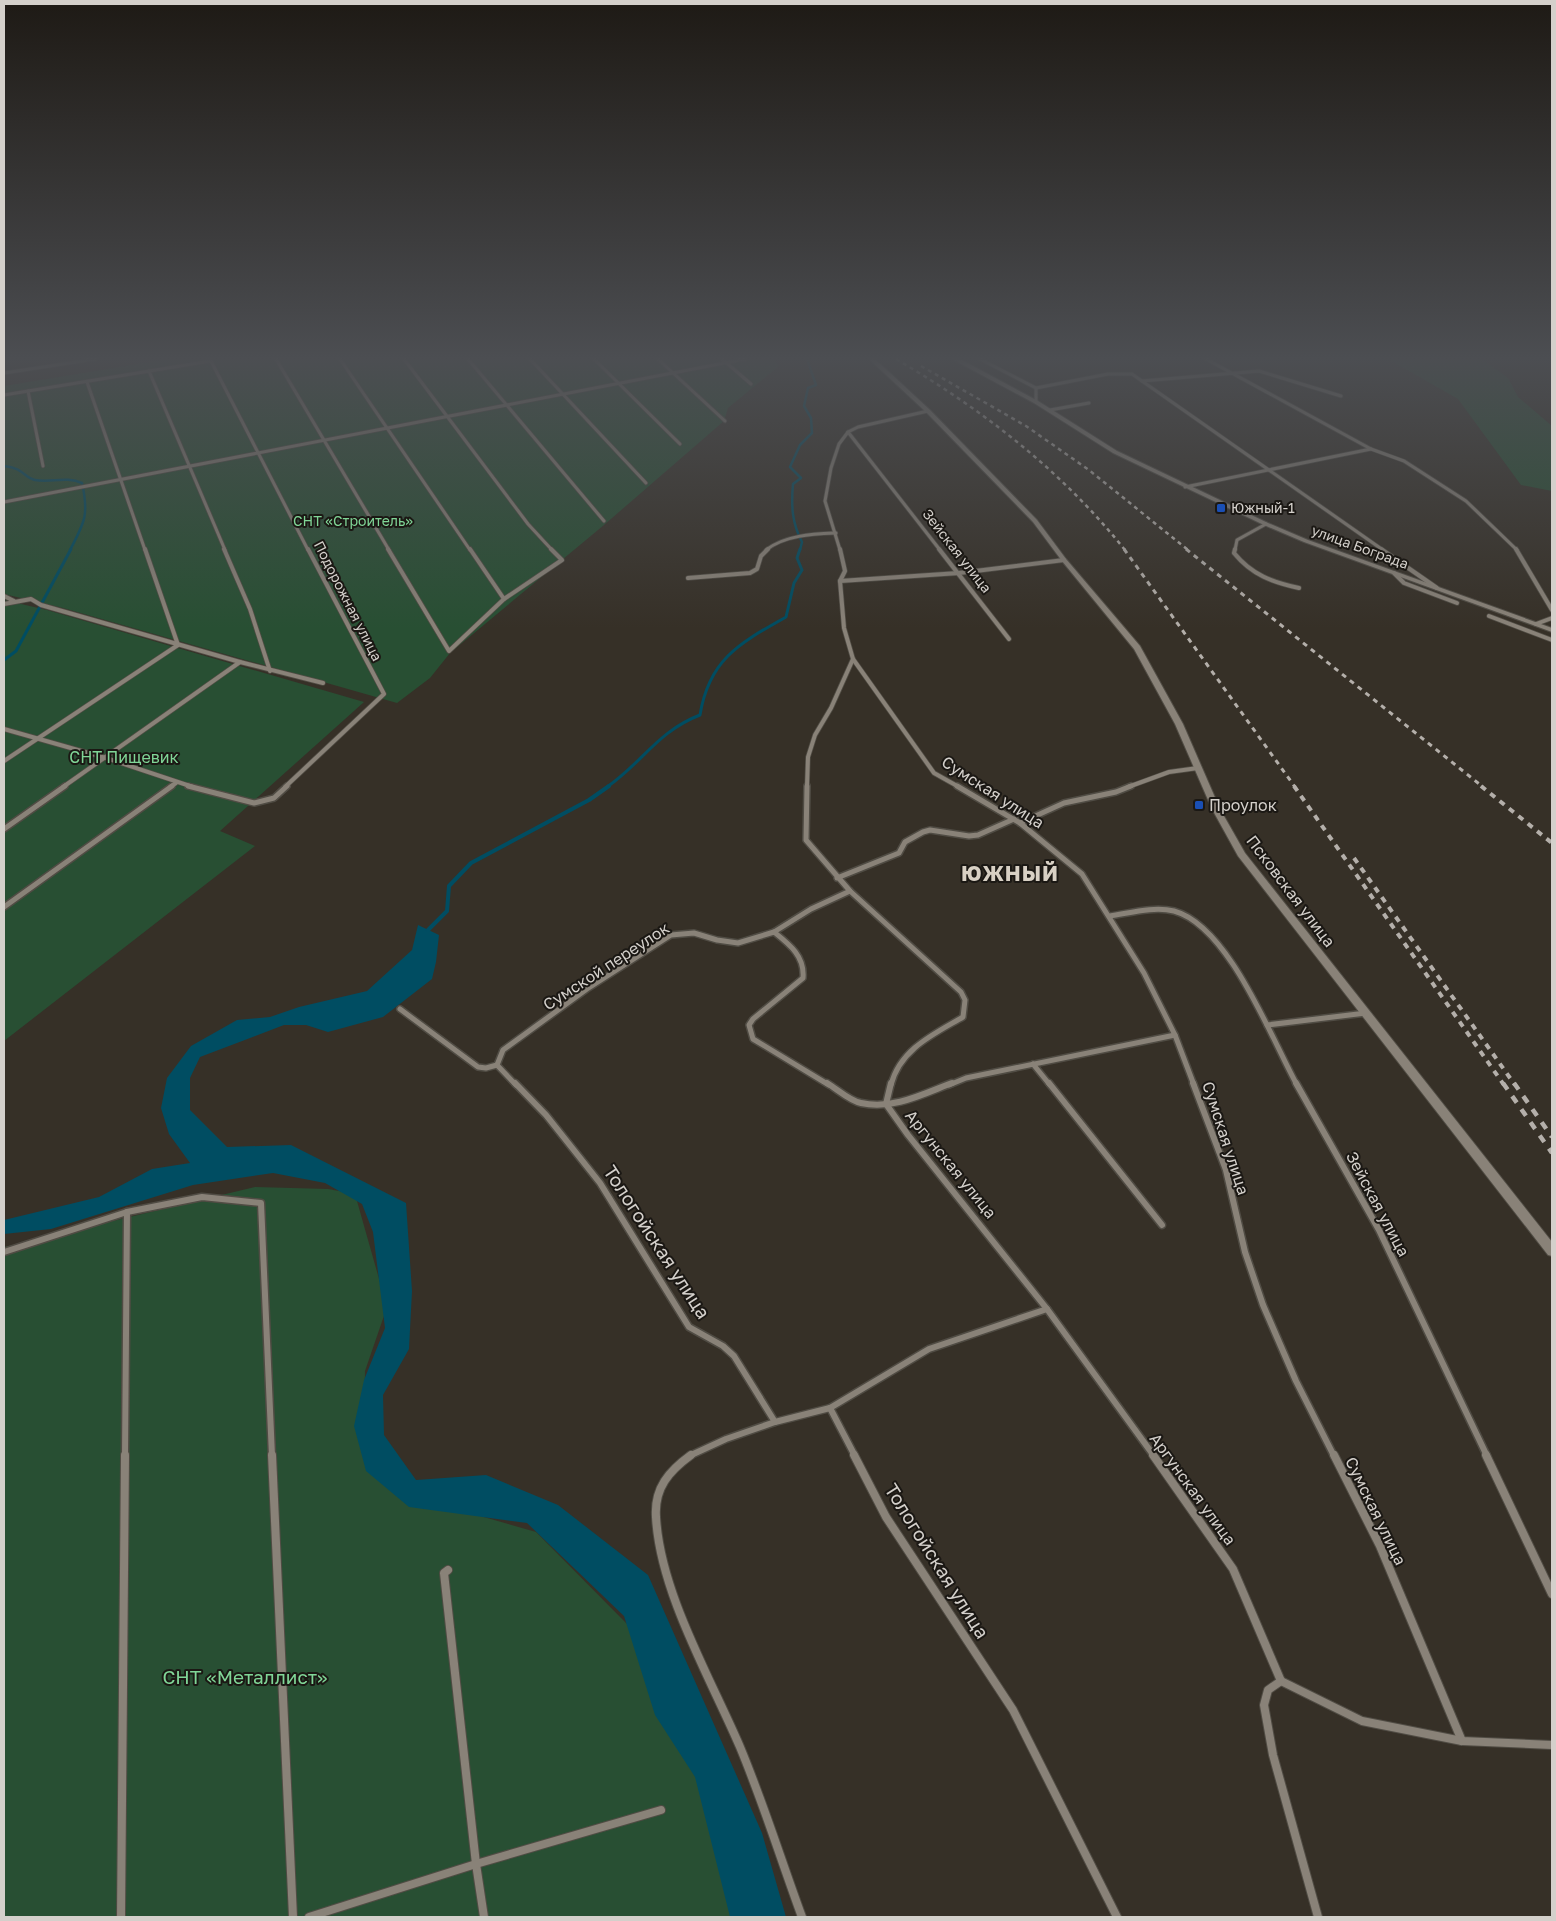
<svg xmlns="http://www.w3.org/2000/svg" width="1556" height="1921" font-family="'Golos Text',sans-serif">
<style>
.green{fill:#284f33}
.water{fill:#004d62}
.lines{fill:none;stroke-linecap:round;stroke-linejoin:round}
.stream-far2{stroke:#004d62;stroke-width:2.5}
.stream-far1{stroke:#004d62;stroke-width:3}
.stream{stroke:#004d62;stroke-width:4}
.street-far4-casing{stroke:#504c44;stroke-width:4.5}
.street-far3-casing{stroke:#504c44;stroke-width:5.5}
.street-far2-casing{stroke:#504c44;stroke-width:8}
.street-far1-casing{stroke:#504c44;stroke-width:9}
.street-casing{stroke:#504c44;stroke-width:10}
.secondary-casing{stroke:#504c44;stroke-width:2}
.street-far4{stroke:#898278;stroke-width:3}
.street-far3{stroke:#898278;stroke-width:4}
.street-far2{stroke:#898278;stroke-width:5}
.street-far1{stroke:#898278;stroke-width:6}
.street{stroke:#898278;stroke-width:8}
.secondary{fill:#898278;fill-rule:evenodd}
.rail-far3{stroke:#b4afaa;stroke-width:2.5;stroke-dasharray:4 4;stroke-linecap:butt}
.rail-far2{stroke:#b4afaa;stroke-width:3;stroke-dasharray:5 5;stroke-linecap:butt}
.rail-far1{stroke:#b4afaa;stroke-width:4;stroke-dasharray:6 6;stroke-linecap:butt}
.rail{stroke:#b4afaa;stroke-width:4.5;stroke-dasharray:8 8;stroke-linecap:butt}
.transit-dot{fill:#1a4fb4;stroke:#1b1814;stroke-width:2}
.labels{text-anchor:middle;stroke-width:4;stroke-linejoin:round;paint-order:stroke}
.far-poi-label{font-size:14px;fill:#d4d0cb;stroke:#1b1814;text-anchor:start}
.far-park-label{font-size:14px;fill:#80d697;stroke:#1b1814}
.far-street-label{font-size:14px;fill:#d4d0cb;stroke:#1b1814}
.park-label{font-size:16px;fill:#80d697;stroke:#1b1814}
.street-label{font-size:16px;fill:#d4d0cb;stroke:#1b1814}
.poi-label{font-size:16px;fill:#d4d0cb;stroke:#1b1814;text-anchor:start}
.near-street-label{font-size:19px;fill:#d4d0cb;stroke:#1b1814}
.near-park-label{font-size:19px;fill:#80d697;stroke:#1b1814}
.district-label{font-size:21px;font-weight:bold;letter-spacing:1px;fill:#d8d0c4;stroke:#1b1814}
</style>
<rect width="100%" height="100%" fill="#363027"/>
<g class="green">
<polygon points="168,359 774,359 779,366 728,408 724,421 604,525 450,653 430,678 397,703 63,608 4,594 4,386"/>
<polygon points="1388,359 1482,359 1508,378 1518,397 1552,426 1552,491 1521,485 1458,399"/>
<polygon points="4,600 47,610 364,702 220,831 255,846 4,1041"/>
<polygon points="255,1187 328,1189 355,1194 387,1307 365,1371 364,1448 445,1506 536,1532 627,1624 670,1708 749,1917 4,1917 4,1247"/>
</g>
<polygon class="water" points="418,925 439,935 436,962 432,979 383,1017 328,1032 306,1025 284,1025 200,1057 190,1078 190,1110 227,1147 291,1145 406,1203 412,1291 409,1349 383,1395 384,1435 416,1480 486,1475 558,1505 648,1575 762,1833 786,1917 730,1917 695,1777 655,1715 624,1616 527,1523 409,1507 366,1471 354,1426 364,1380 385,1328 373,1232 362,1204 325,1183 273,1173 193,1185 51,1229 4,1234 4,1220 99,1197 152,1169 190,1163 169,1134 161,1108 167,1078 191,1046 237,1020 270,1017 299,1007 367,991 412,950"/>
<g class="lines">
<g class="stream-far2">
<path d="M4 466C24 468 24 478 35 480 51 483 66 476 82 483 89 514 85 522 70 550"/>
<path d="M800 550 802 542C792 523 791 506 793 484L801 478 790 467 800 445 812 433 811 418 804 406 808 388 816 385 807 359"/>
</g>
<g class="stream-far1">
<polyline points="4,660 16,651 71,549"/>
<path d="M607 787C642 763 658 731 700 715 709 659 740 643 786 617L794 583 802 570 797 558 800 549"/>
</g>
<polyline class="stream" points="428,930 447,911 449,886 471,863 589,800 609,786"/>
<g class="street-far4-casing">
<g id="street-far4">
<polyline points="210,359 308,550"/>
<polyline points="276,359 389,550"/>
<polyline points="340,359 470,550"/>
<polyline points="404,359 528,524 552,550"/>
<polyline points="468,359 604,521"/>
<polyline points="530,359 646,483"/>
<polyline points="594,359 680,444"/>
<polyline points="658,359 725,421"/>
<polyline points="722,359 751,384"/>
<polyline points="980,359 1036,388 1108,374 1132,374 1383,550"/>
<polyline points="1206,359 1371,449 1404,461 1466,501 1517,550"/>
<polyline points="149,371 225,550"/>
<polyline points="4,373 95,359"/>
<polyline points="1142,381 1259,371 1341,396"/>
<polyline points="87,382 145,550"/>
<polyline points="1036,388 1036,402"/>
<polyline points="28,391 43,466"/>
<polyline points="4,395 210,361"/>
<polyline points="1050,410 1089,403"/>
<polyline points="848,432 940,550"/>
<polyline points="1185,487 1371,449"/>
<polyline points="4,502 745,359"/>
<path d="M766 550C785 535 813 534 836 533"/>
<polyline points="840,550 825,501 831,468 839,444 848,432 858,427 928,411"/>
<polyline points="1235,550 1237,540 1266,524"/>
</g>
</g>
<g class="street-far3-casing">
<g id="street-far3">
<polyline points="224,549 250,609 270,671"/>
<polyline points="388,549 449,651 504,599 562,560 551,549"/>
<polyline points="470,549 504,599"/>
<polyline points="840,549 845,571 840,581 844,628 853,659 934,773 959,787"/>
<polyline points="939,549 1009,639"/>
<path d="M1235 549 1234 553C1252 575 1272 582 1299 588"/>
<polyline points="1381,549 1437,588"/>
<polyline points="1516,549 1552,610"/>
<polyline points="1394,573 1404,583 1457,603"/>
<polyline points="688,578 750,573 757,569 761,556 768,549"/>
<polyline points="840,581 959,573 1064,560"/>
<polyline points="4,596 14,601"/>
<polyline points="4,604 31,599 41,605 240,662 323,683"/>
<polyline points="1489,616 1552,640"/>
<polyline points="1536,624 1552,618"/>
<polyline points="4,729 106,758 193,787"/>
<polyline points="4,761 178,645 145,549"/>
<polyline points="63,787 240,662"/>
<polyline points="170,787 176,783"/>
<polyline points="285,787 384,694 308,549"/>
<polyline points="807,787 808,757 815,735 831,708 853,659"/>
<polyline points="1128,787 1169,772 1198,768"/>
</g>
</g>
<g class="street-far2-casing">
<g id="street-far2">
<polyline points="188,786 254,803 274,798 287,786"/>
<path d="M807 786 806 840 850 891 961 992 965 1000 963 1017C934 1034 900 1049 891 1085"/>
<polyline points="957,786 1020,823 1082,874 1144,973 1175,1035 1194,1085"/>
<polyline points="1020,823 1064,803 1116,792 1131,786"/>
<polyline points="4,829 65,786"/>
<polyline points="837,878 899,853 905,842 923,832 930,830 969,836 978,835 1014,819"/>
<polyline points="4,907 172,786"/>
<path d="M1110 916C1130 913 1154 906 1174 911 1229 926 1271 1038 1297 1085"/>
<polyline points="774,932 811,909 850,891"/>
<polyline points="400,1009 478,1067 486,1068 497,1065 516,1085"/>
<polyline points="1267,1025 1366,1013"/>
<polyline points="1033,1064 1050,1085"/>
<path d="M497 1065 503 1050 587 989 671 935 694 933 717 940 738 943 774 932C789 944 805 956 803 978L753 1019 749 1025 753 1039 829 1085"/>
<polyline points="949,1085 966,1078 1175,1035"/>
</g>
</g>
<g class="street-far1-casing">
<g id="street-far1">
<polyline points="515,1083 546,1115 600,1183 689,1327 723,1346 734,1356 775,1422 830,1408 929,1349 1047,1309"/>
<path d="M827 1083C837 1089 850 1101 861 1103 893 1110 923 1094 952 1083"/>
<polyline points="891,1083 886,1104 908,1135 1047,1309 1154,1456"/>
<polyline points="1049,1083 1162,1225"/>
<polyline points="1193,1083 1226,1170 1245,1252 1263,1305 1296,1381 1334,1456"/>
<polyline points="1296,1083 1379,1230 1487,1456"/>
<polyline points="4,1252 127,1212 202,1197 261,1203 272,1456"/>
<polyline points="830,1408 855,1456"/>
<polyline points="125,1456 127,1212"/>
<polyline points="689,1456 726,1439 775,1422"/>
</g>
</g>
<g class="street-casing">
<g id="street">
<polyline points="272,1455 293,1917"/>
<path d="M691 1455C669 1471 654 1488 656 1517 660 1592 710 1677 740 1747 763 1802 781 1860 802 1917"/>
<polyline points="854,1455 886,1517 1013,1710 1117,1917"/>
<polyline points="1153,1455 1233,1569 1281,1681"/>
<polyline points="1334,1455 1380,1546 1462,1741"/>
<polyline points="1486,1455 1552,1594"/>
<polyline points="448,1570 444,1573 476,1864 484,1917"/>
<polyline points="1281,1681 1362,1721 1462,1741 1552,1745"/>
<polyline points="1281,1681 1268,1690 1264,1705 1273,1755 1318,1917"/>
<polyline points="121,1917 125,1455"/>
<polyline points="309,1917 476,1864 661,1810"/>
</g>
</g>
<g class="secondary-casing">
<g id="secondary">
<polygon points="869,359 875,359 930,410 1037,520 1066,559 1140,646 1183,724 1220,809 1245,853 1552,1242 1552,1256 1548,1255 1238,856 1212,809 1175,724 1134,649 1062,561 1033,522 926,412"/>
<polygon points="952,359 960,359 1038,401 1117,451 1268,523 1308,540 1552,628 1552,632 1304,542 1264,525 1113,453 1034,403"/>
</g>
</g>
<use href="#street-far4" class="street-far4"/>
<use href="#street-far3" class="street-far3"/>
<use href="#street-far2" class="street-far2"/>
<use href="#street-far1" class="street-far1"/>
<use href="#street" class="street"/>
<use href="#secondary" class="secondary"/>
<g class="rail-far3">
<path d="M896 359C983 410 1061 470 1125 550"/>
<polyline points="921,366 1026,426 1089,470 1188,550"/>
</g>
<g class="rail-far2">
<polyline points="1124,549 1295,787"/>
<polyline points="1186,549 1483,787"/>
</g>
<g class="rail-far1">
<polyline points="1294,786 1504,1085"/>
<polyline points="1481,786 1552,843"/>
<polyline points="1354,858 1515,1085"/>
</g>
<g class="rail">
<polyline points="1503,1083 1552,1153"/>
<polyline points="1514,1083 1552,1137"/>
</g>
</g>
<linearGradient id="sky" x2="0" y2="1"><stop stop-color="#1e1a15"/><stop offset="0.57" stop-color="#4c4e52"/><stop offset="1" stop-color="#4c4e52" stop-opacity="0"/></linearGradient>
<rect width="1556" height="628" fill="url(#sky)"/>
<g class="transit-dot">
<rect x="1216" y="503" width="10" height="10" rx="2.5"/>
<rect x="1194" y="800" width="10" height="10" rx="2.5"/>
</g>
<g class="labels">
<g class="far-poi-label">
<text x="1231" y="513">Южный-1</text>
</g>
<g class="far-park-label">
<text x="353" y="526">СНТ «Строитель»</text>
</g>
<g class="far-street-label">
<text transform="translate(1360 547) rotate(20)" y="5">улица Бограда</text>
<text transform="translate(957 551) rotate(52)" y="5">Зейская улица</text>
<text transform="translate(348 601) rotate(63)" y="5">Подорожная улица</text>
</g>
<g class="park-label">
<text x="124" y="763">СНТ Пищевик</text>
</g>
<g class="street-label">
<text transform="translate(993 792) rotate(33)" y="6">Сумская улица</text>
<text transform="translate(1291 891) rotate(53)" y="6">Псковская улица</text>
<text transform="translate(606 966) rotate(-33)" y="6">Сумской переулок</text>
<text transform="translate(1226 1138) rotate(72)" y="6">Сумская улица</text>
<text transform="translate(951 1164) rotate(51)" y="6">Аргунская улица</text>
<text transform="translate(1378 1204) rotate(62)" y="6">Зейская улица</text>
<text transform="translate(1193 1489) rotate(54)" y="6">Аргунская улица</text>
<text transform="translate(1376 1511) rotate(64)" y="6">Сумская улица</text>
</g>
<g class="poi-label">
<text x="1209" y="811">Проулок</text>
</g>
<g class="near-street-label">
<text transform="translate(657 1242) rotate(57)" y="7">Тологойская улица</text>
<text transform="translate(937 1561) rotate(58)" y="7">Тологойская улица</text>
</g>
<g class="near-park-label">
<text x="245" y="1684">СНТ «Металлист»</text>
</g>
<g class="district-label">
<text x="1010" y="881">ЮЖНЫЙ</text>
</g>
</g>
<rect width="1556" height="1921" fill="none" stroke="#d4d0cb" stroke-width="10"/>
</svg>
